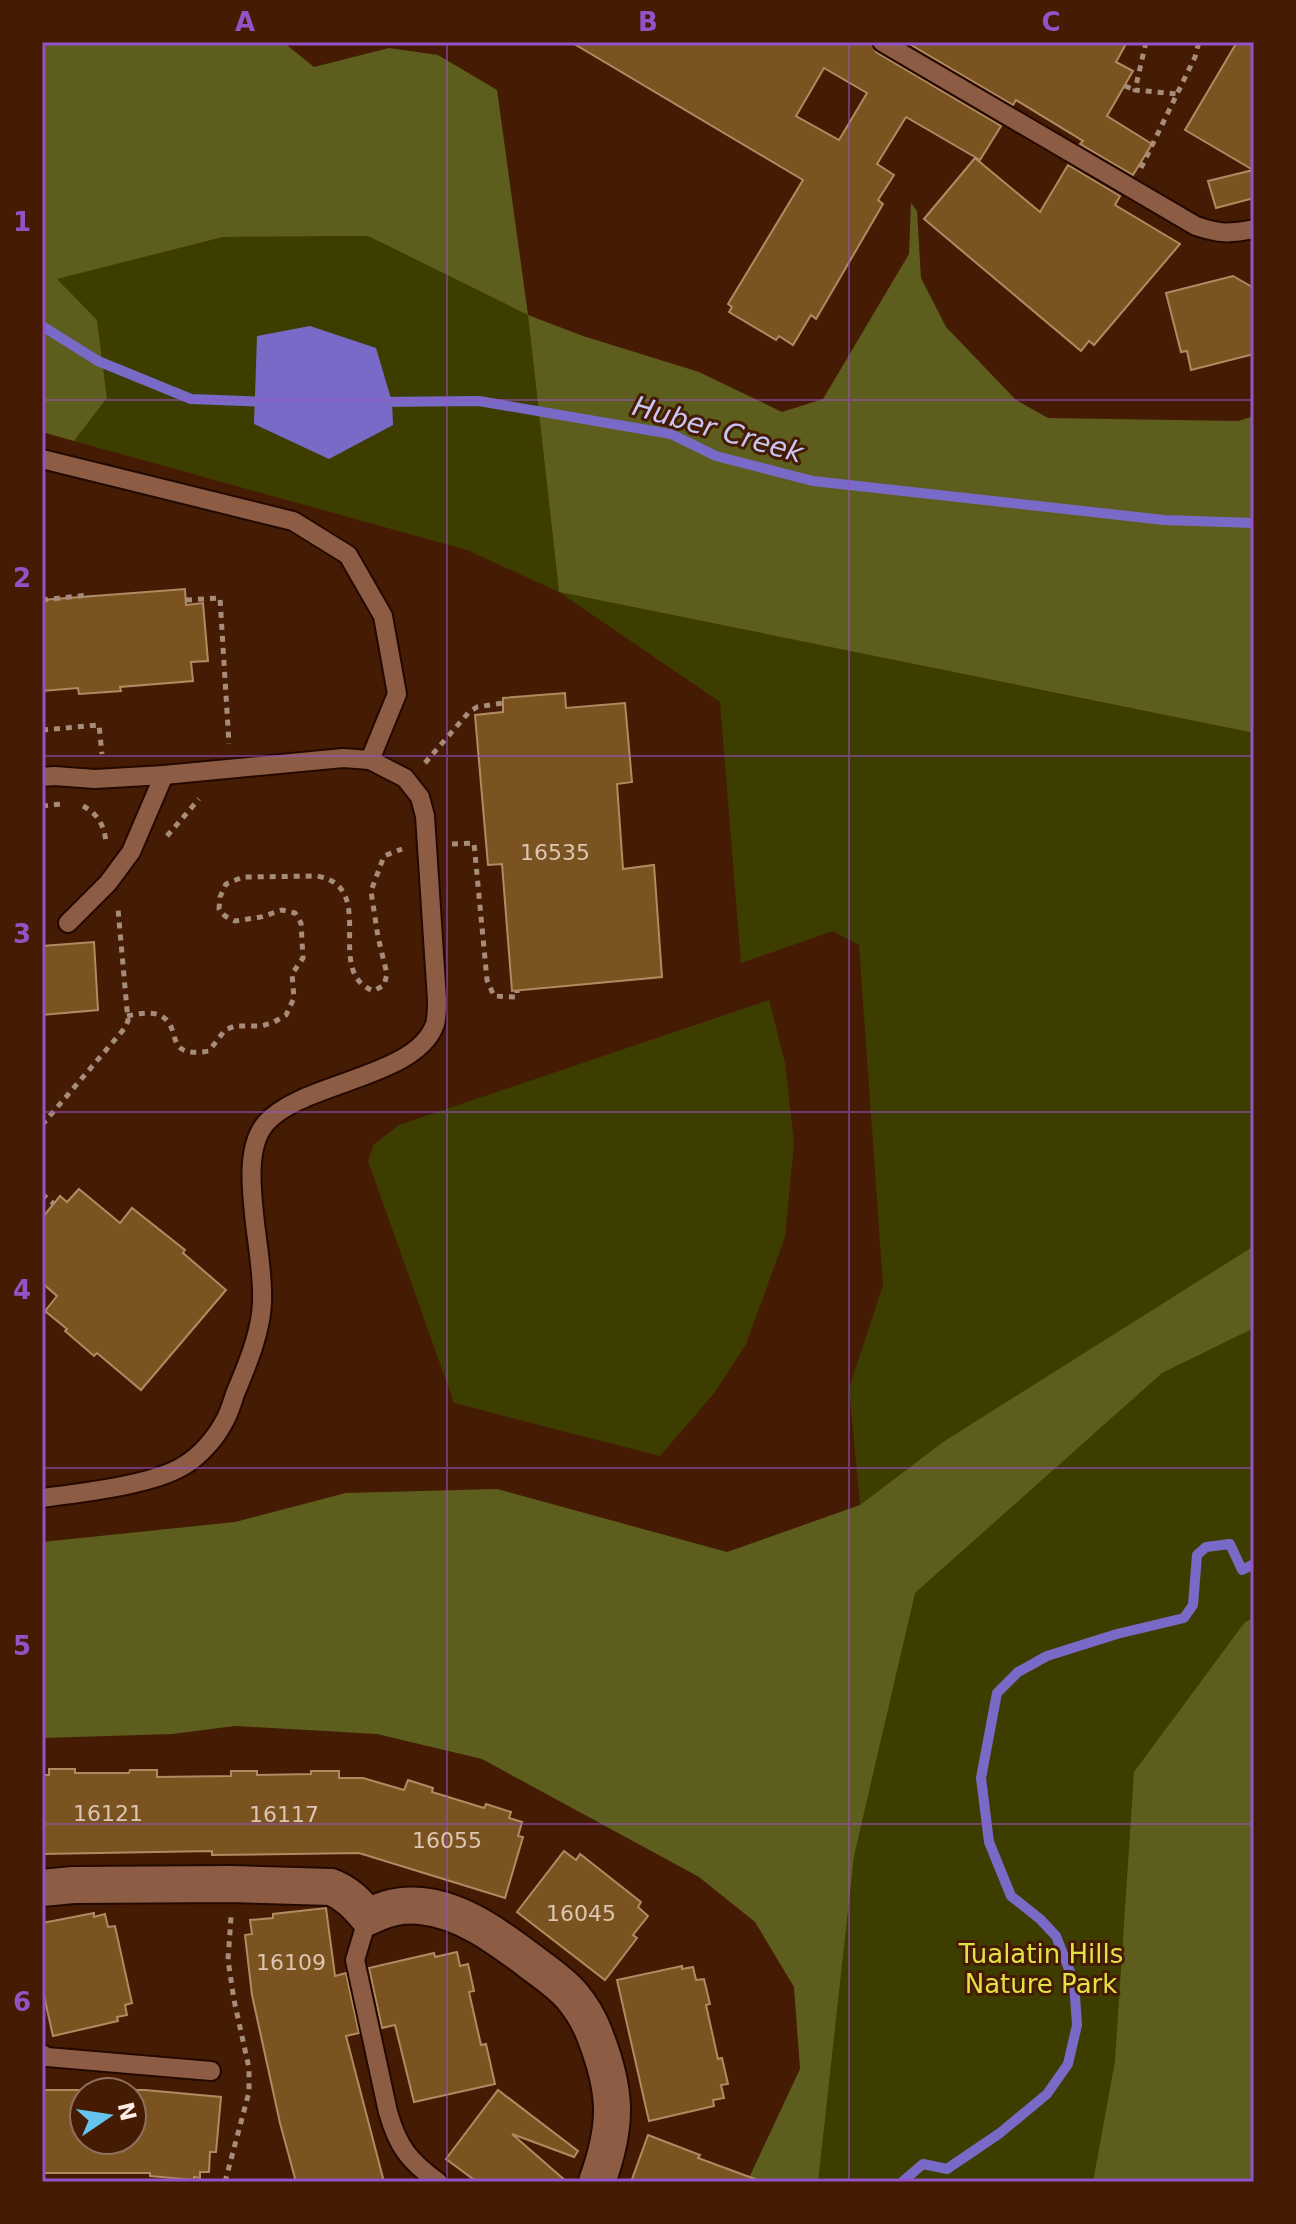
<svg xmlns="http://www.w3.org/2000/svg" width="1296" height="2224" font-family="'DejaVu Sans',sans-serif">
<style>
.green{fill:#3e3d00}
.forest{fill:#5d5d1e}
.water{fill:#7a6ac8}
.lines{fill:none;stroke-linecap:round;stroke-linejoin:round}
.stream{stroke:#7a6ac8;stroke-width:10}
.building{fill:#7b5321;stroke:#b08b62;stroke-width:2;fill-rule:evenodd}
.service-casing{stroke:#250800;stroke-width:22}
.minor-casing{stroke:#250800;stroke-width:40}
.path{stroke:#a78b7b;stroke-width:5;stroke-dasharray:6 6;stroke-linecap:butt}
.service{stroke:#8c5d44;stroke-width:18}
.minor{stroke:#8c5d44;stroke-width:36}
.grid{fill:none;stroke:#9552c6;stroke-width:2;stroke-opacity:0.55}
.labels{text-anchor:middle;stroke-width:6;stroke-linejoin:round;paint-order:stroke}
.number-label{font-size:22px;fill:#dcc6b2}
.park-label{font-size:26px;fill:#e3e245;stroke:#451c03}
.water-label{font-size:28px;font-style:italic;fill:#c9c5f6;stroke:#451c03}
.neatline{fill:none;stroke:#9552c6;stroke-width:3}
.grid-label{font-size:26px;text-anchor:middle;font-weight:bold;fill:#9552c6}
</style>
<rect width="100%" height="100%" fill="#451c03"/>
<g class="green">
<polygon points="368,236 528,315 559,592 1254,733 1254,2182 775,2182 942,1443 860,1505 849,1388 883,1285 859,945 833,931 741,963 720,702 559,592 467,550 74,441 107,398 97,320 56,279 223,237"/>
<polygon points="769,1000 785,1063 794,1143 785,1237 746,1344 715,1392 660,1456 454,1403 368,1161 374,1144 399,1125"/>
</g>
<g class="forest">
<polygon points="42,42 283,42 314,67 389,48 438,55 497,90 528,315 583,336 699,372 782,412 823,399 909,254 911,203 917,211 921,278 946,327 1016,400 1048,418 1238,421 1254,416 1254,733 559,592 528,315 368,236 223,237 57,279 97,320 107,398 74,441 42,432"/>
<polygon points="1254,1246 1254,1328 1162,1373 915,1593 854,1856 818,2182 747,2182 800,2069 794,1987 755,1922 699,1877 482,1759 377,1734 235,1726 172,1734 42,1738 42,1542 235,1522 346,1493 497,1489 727,1552 860,1505 943,1442"/>
<polygon points="1254,1618 1254,2182 1093,2182 1115,2061 1134,1772 1245,1622"/>
</g>
<polygon class="water" points="310,326 376,348 392,402 393,425 329,459 254,424 257,336"/>
<g class="lines">
<g class="stream">
<polyline points="42,326 98,361 191,399 266,402"/>
<polyline points="378,402 479,401 671,434 716,456 813,481 1164,520 1254,523"/>
<polyline points="902,2182 923,2164 947,2169 1000,2133 1047,2094 1068,2064 1077,2025 1074,1982 1056,1936 1040,1919 1011,1896 989,1842 981,1778 997,1693 1018,1672 1047,1656 1117,1634 1184,1618 1193,1605 1197,1555 1206,1547 1230,1544 1242,1570 1254,1564"/>
</g>
</g>
<g class="building">
<path d="M571 42H870L876 52 1001 126 980 160 906 117 877 164 894 175 878 200 883 204 816 319 811 315 793 345 779 336 776 340 729 312 732 307 728 304 803 180ZM824 68 867 93 839 140 796 116Z"/>
<polygon points="906,42 1127,42 1116,62 1133,71 1107,116 1152,144 1133,175 1080,144 1083,141 1016,100 1013,105"/>
<polygon points="1237,42 1254,42 1254,198 1216,208 1208,181 1253,170 1185,130"/>
<polygon points="975,158 1040,212 1068,165 1120,196 1115,205 1180,244 1094,345 1089,341 1081,351 924,219"/>
<polygon points="1233,276 1254,288 1254,354 1191,370 1187,351 1181,352 1166,293"/>
<polygon points="185,589 186,605 203,603 208,661 191,662 193,681 120,687 121,691 79,694 78,688 42,691 42,600"/>
<polygon points="565,693 566,708 625,703 632,782 617,784 623,869 654,865 662,977 512,991 502,864 488,865 475,715 503,712 503,698"/>
<polygon points="94,942 98,1010 42,1015 42,946"/>
<polygon points="79,1189 120,1223 132,1208 185,1250 183,1253 226,1290 141,1390 97,1353 94,1356 65,1331 67,1329 45,1311 57,1296 42,1283 42,1218 60,1196 67,1202"/>
<polygon points="49,1769 75,1769 75,1773 129,1773 130,1770 157,1770 157,1777 231,1776 231,1771 257,1771 257,1775 311,1774 311,1771 339,1771 339,1778 363,1778 404,1790 408,1780 433,1788 432,1792 484,1808 486,1804 511,1812 509,1818 522,1822 518,1836 523,1837 505,1898 359,1853 212,1855 212,1851 42,1854 42,1775 49,1775"/>
<polygon points="564,1851 576,1860 580,1854 641,1902 638,1907 648,1916 633,1935 637,1938 605,1980 517,1912"/>
<polygon points="326,1908 335,1976 346,1973 359,2033 346,2036 384,2182 296,2182 280,2123 252,1995 245,1935 252,1934 250,1920 273,1918 273,1914"/>
<polygon points="94,1913 94,1917 105,1914 108,1927 115,1926 132,2003 125,2005 127,2015 117,2017 118,2021 53,2036 42,1987 42,1923"/>
<polygon points="457,1952 460,1966 468,1964 474,1991 469,1992 481,2045 486,2044 495,2084 414,2102 395,2025 382,2028 369,1968 434,1953 435,1957"/>
<polygon points="682,1966 682,1969 693,1967 696,1980 704,1979 710,2004 706,2005 718,2059 722,2058 728,2084 721,2085 724,2098 713,2100 714,2106 649,2121 617,1980"/>
<path d="M42 2090H145L221 2097 216 2152H210L209 2172H200V2178L194 2177V2180L150 2176V2173H42ZM84 2092H132V2140H84Z"/>
<polygon points="498,2090 578,2151 574,2157 512,2134 567,2182 477,2182 446,2159"/>
<polygon points="648,2135 700,2155 698,2158 755,2179 755,2182 631,2182"/>
</g>
<g class="lines">
<g class="service-casing">
<g id="service">
<path d="M882 42 1196 226C1220 234 1229 234 1254 229"/>
<polyline points="42,459 293,521 348,555 383,616 397,694 370,760"/>
<path d="M42 777 54 776 95 779 164 775 343 758 370 760 405 778 420 797 425 816 437 1000C437 1007 437 1017 435 1024 417 1078 301 1082 266 1123 245 1147 252 1194 255 1223 258 1249 263 1275 262 1302 261 1333 247 1365 235 1394 232 1403 229 1414 224 1422 215 1439 199 1457 183 1466 153 1485 79 1493 42 1498"/>
<polyline points="68,923 108,883 131,852 164,775"/>
<path d="M368 1917 355 1960 388 2112C398 2147 409 2161 438 2182"/>
<polyline points="42,2054 47,2057 211,2071"/>
</g>
</g>
<g class="minor-casing">
<path id="minor" d="M42 1888 73 1885 231 1884 331 1887C347 1893 357 1904 368 1917 386 1908 401 1904 421 1906 462 1910 498 1937 530 1961 544 1972 560 1982 572 1996 581 2007 589 2020 594 2033 617 2091 618 2124 597 2182"/>
</g>
<g class="path">
<polyline points="1146,42 1135,90 1177,94"/>
<polyline points="1125,86 1135,90"/>
<polyline points="1141,168 1195,57 1199,42"/>
<polyline points="42,600 89,595 89,597"/>
<polyline points="186,600 220,598 229,744"/>
<polyline points="42,730 99,725 102,754"/>
<polyline points="425,763 469,712 477,707 503,703"/>
<polyline points="42,806 61,804"/>
<path d="M83 806C98 814 104 825 106 842"/>
<polyline points="167,836 199,799"/>
<polyline points="452,844 474,843 487,980 494,996 517,997 517,991"/>
<path d="M127 1016C138 1014 149 1011 159 1015 185 1026 160 1059 209 1051L225 1030 235 1026H262L274 1022 286 1015 294 998 292 974 303 958 301 923 295 913 282 910 261 917 235 921 225 916 219 909 220 897 226 884 243 877 317 876C380 887 322 973 374 991L384 985 387 974 378 937 371 891 384 856 402 849"/>
<polyline points="42,1125 124,1029 128,1021 118,909"/>
<polyline points="42,1194 54,1204"/>
<polyline points="225,2182 249,2092 249,2068 234,2000 228,1960 231,1917"/>
</g>
<use href="#service" class="service"/>
<use href="#minor" class="minor"/>
</g>
<path class="grid" d="M447 42V2182M849 42V2182M42 400H1254M42 756H1254M42 1112H1254M42 1468H1254M42 1824H1254"/>
<g class="labels">
<g class="number-label">
<text x="555" y="860">16535</text>
<text x="108" y="1821">16121</text>
<text x="284" y="1822">16117</text>
<text x="447" y="1848">16055</text>
<text x="581" y="1921">16045</text>
<text x="291" y="1970">16109</text>
</g>
<g class="park-label">
<text x="1041" y="1963">Tualatin Hills<tspan x="1041" dy="30">Nature Park</tspan></text>
</g>
<g class="water-label">
<text transform="translate(718 429) rotate(16)" y="10">Huber Creek</text>
</g>
</g>
<rect width="1296" height="2224" fill="none" stroke="#451c03" stroke-width="88"/>
<g transform="translate(108 2116) rotate(77)"><circle r="38" fill="#451c03" stroke="#8f6f5d" stroke-width="2"/>
<path d="M0-6L14 30L0 20L-14 30Z" fill="#65c5ee"/>
<text y="-12" font-size="22" font-weight="bold" text-anchor="middle" fill="#fdece3">N</text>
</g>
<rect x="44" y="44" width="1208" height="2136" class="neatline"/>
<g class="grid-label">
<text x="245" y="31">A</text>
<text x="648" y="31">B</text>
<text x="1051" y="31">C</text>
<text x="22" y="231">1</text>
<text x="22" y="587">2</text>
<text x="22" y="943">3</text>
<text x="22" y="1299">4</text>
<text x="22" y="1655">5</text>
<text x="22" y="2011">6</text>
</g>
</svg>
